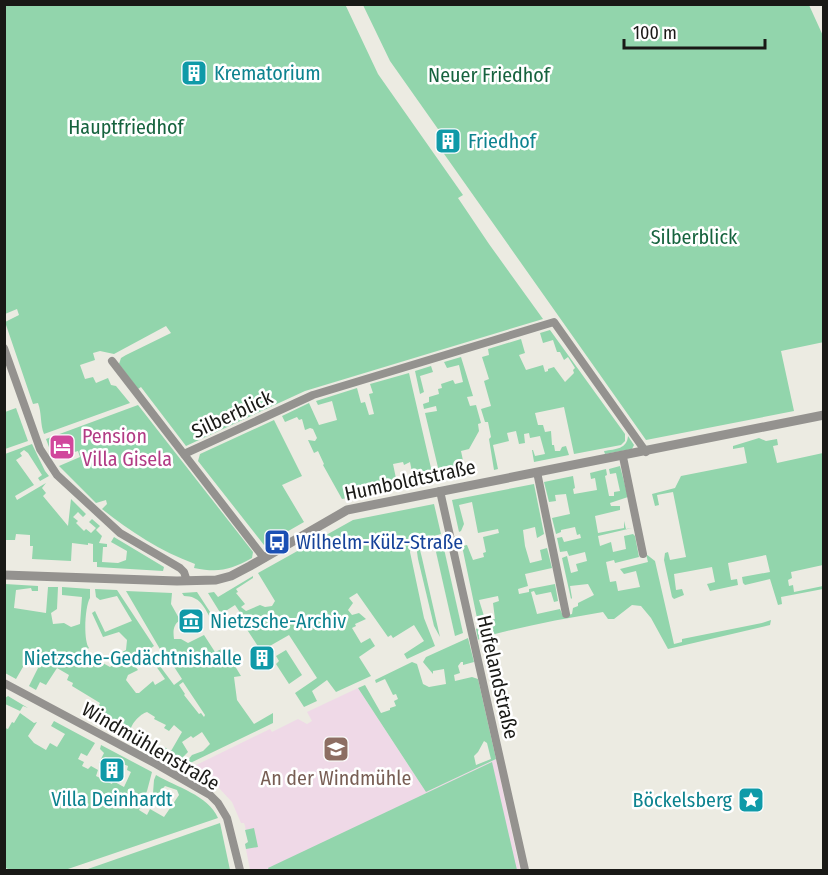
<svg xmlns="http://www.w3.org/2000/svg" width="828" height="875" font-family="'Fira Sans Condensed',sans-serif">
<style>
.education{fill:#efd9e7}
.green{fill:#92d5ac;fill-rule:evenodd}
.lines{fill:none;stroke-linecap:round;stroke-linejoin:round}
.minor{stroke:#94928f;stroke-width:8}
.tertiary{stroke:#94928f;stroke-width:9}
.labels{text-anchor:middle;stroke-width:5;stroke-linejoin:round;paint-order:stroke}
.culture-label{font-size:20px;fill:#0d838f;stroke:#fff;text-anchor:start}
.park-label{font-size:20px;fill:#16633e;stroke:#fff}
.street-label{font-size:20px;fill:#191916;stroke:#fff}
.hotel-label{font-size:20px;fill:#b23c85;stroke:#fff;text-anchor:start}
.transit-label{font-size:20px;fill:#164399;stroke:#fff;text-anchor:start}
.education-label{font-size:20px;fill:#785e54;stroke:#fff}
</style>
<rect width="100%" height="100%" fill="#ecebe2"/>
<polygon class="education" points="358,688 426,792 496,759 520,870 250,870 245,844 248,842 245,826 244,823 241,823 232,802 218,787 216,782 188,771 188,769 270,729 272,732 298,719 307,724 312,721 307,712"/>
<g class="green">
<path d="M345 4 378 74 463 195 458 198 489 244 543 319 305 391 186 446 141 387 138 389 119 364 121 358 126 355 171 333 166 326 114 354 100 351 93 353 95 360 80 365 85 379 93 377 96 383 108 378 111 385 116 386 130 403 44 434C40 424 42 414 38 403L33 404 5 322 19 315 17 309 5 314V5Z"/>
<polygon points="363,5 809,5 824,38 824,342 781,351 794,411 646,440 442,151 441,147 447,142 449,145 451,143 448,138 445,139 390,61"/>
<polygon points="550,330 625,434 625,441 621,445 574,454 564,407 535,413 538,425 543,425 545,432 551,431 552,445 554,445 555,451 560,451 562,447 566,446 569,455 534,462 532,450 533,450 535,456 545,454 540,436 530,438 529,433 524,434 525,443 519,444 516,431 507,433 509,441 493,445 498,469 494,470 489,439 491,437 488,422 485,422 481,409 491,406 484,381 489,379 482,357 489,355 488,349 521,339 525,353 519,355 526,370 543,365 545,372 548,371 548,369 554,367 565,382 574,373 573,370 575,368 568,357 564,360 560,352 557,352 553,340 543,343 540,333"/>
<polygon points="461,357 473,396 467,397 470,406 476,405 481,423 478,424 479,431 469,449 461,451 466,475 441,480 425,413 437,411 436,406 424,409 423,404 429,402 429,397 439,394 438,389 442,388 441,384 453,380 455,384 463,382 459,365 447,368 444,362"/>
<polygon points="431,366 433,372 420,376 424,392 420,394 415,371"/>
<polygon points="409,373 434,481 402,487 399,477 402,477 403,480 413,477 410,462 404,465 403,462 393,464 398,488 342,499 323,465 324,464 318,451 314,453 308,440 315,441 317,438 313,429 310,428 305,430 302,419 299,420 297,417 285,422 282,416 309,403 319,425 337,420 332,401 318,405 316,401 357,388 361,403 365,402 369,415 374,414 369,394 373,393 370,384"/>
<path d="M138 405 253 552 252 558C230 570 219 573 194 568L195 564C160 551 131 532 102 509L107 504 106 500 96 503 59 466 80 457 78 451 53 458 46 439Z"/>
<polygon points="16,408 28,441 5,449 5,412"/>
<polygon points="274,420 302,476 282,485 304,522 264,545 198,461 200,454"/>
<path d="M628 436 634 445 632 449 605 454 604 451C616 449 627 449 628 436Z"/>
<polygon points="759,438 766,441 777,439 778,445 773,446 777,463 823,453 823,565 791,572 792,578 788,580 789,586 793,585 794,592 823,586 823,589 781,597 782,604 778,605 770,579 745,585 743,583 742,577 770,572 766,555 728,563 731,580 737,579 738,585 710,591 707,584 715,582 712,567 674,574 676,590 682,589 684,595 674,599 672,597 664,560 665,553 668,552 670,560 686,557 673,492 657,495 659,505 655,506 652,494 675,488 681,476 747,463 744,447 733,449 733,446"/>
<polygon points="32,444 45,471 49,476 40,481 38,478 42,475 28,453 24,450 20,453 22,456 16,460 34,485 15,496 17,500 46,483 42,488 46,493 43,496 68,526 71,499 86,514 83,517 78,512 73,517 78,521 76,523 84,531 86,529 91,533 96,528 89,522 92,519 100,526 96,530 102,536 99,543 107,544 107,547 103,547 102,562 118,563 126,560 127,551 111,542 114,537 164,567 163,571 97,567 97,562 93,562 93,544 88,543 88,545 72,543 71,561 32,559 33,546 30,546 30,535 16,534 15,540 5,540 5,454"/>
<path d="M620 466 628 497 610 503 611 506H620V510L595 516 598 533 624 528V521L626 529 632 528 598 536 600 546 611 542 613 552 626 549 624 536 633 534 635 536 639 557 615 563 614 560 606 562 610 582 616 581 618 591 640 587 636 571 624 574 620 569 648 562 646 554 655 561 674 644 682 642V639L762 623 771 620 770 625 668 649 651 618 641 606 632 605 614 619H608L603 612C561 619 520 627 480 638L478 640 476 629 479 627 478 623 495 619 493 603 499 601 498 596 479 600 484 616 477 618 462 546 467 545 473 560 484 557 483 553 486 552 483 537 499 533 498 529 478 533 472 502 459 505 464 524 461 531 459 532 452 500 534 484 544 534 537 538 535 527 523 530 525 546 530 563 542 560 540 550 547 548 552 568 525 574 528 586 518 589 519 594 529 592V589L555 584 558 601 554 602 551 592 536 595 534 591 531 592 537 614 560 609 563 616 572 614 573 608 578 606V603L594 595 588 584 570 586 572 598 571 599 562 558 567 556 571 573 578 571 576 564 587 561 585 552 569 556 567 551 560 552 557 538 562 537 564 542 581 538 580 534 577 535 575 527 561 530V532L556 534 552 518 570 514 566 494 555 495 556 501 549 502 544 482 573 476 575 488 573 489 574 494 597 490 595 478 591 479 590 473 606 469 607 475 605 476 609 496H614V492L620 491 616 473 610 474 609 469Z"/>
<polygon points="434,504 441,534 417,541 411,545 410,552 424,618 435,646 407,659 404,654 424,641 414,625 393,638 391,635 388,637 357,593 349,598 353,603 348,610 352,615 359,613 366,619 355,624 356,626 352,628 361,643 370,638 375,646 359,657 371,676 336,692 327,680 312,691 317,701 304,707 295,693 317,678 289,635 261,651 244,625 247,623 235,605 221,614 208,593 214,592 218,597 253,576 253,578 236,589 238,592 236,593 245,604 241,607 246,611 260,605 265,607 272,606 275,601 258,573 353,520"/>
<polygon points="442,540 463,633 455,636 434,543"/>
<polygon points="419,546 422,558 440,637 434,626 418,559 417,552"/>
<path d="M5 584 38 586V591H32L31 588 16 590 14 608 46 613 48 587H58L57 609 51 613 53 624 64 623 71 627 80 624 82 597 62 595V587L90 589V598C85 606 83 640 89 648L83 652 110 667 113 665 111 661 118 654 126 650 127 640 119 632 103 637 92 613 95 611 105 632 132 621 117 596 100 600 96 597 95 589 117 590 154 646 148 650 174 685 182 679 167 656 162 659 164 656 126 591 172 593 171 604 180 620C173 625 173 631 174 639H181L188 643 204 635 215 652 224 648 241 676 234 677 237 700 254 724 273 713V723L182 767 192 755 203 751 210 744 202 732 193 738 191 736 182 742 188 752 175 765 164 759 165 753 162 749 164 747 171 751 182 732 174 725 169 731 164 728 166 725 154 719 155 717 147 712C140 714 129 725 130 735L156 752H159L157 755 92 719 100 703 72 686 73 683 67 680 69 675 57 668 46 685 40 682 36 690 29 686 38 668 27 660 16 679 5 673ZM139 656 146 662 151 659 165 679 155 685 153 681 139 693H136L126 680 128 675 138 670 134 665 133 659ZM183 682 205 715 204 717 201 713 199 714 184 695 185 694 179 685Z"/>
<path d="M197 592 214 618 211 619C204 607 200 596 184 596L182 593Z"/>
<path d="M468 638 474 662 463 665V662H461L458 666 460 673 454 675 455 681 472 677 478 679 496 759 426 792 358 688 365 685 381 713 390 710V708L396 706 394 701 398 699 396 694 393 695 385 679 376 683 375 680 412 662 417 664 423 684 429 687 446 684 444 669 433 671V674L423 662 426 657ZM484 741 487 743 491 759 476 765 474 756 478 752Z"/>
<polygon points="286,650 302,675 289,684 276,664 279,661 276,656"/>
<polygon points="8,696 28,708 23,706 20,711 5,704 5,698"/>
<path d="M20 713 34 723 37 722 28 736 34 743 46 750 50 743 57 747 65 734 51 726 54 721 95 743 87 756 81 753 78 759 84 762 82 766 88 769 91 766 98 770 96 776 112 784 113 781 124 787 131 772 127 770 128 766 105 757 101 764 99 763 104 753 100 749 101 745 152 772 147 791 139 810 147 815 150 809 164 817 179 795 177 790 165 786 156 796 153 793 154 780 156 775C176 787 208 795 218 818L65 870H8L7 868 5 869V728L8 729 12 722 14 723Z"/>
<polygon points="492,762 517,870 269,870 268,868"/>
<polygon points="220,823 230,870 85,870"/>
<polygon points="254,828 258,847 246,849 245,844 248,842 245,830"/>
</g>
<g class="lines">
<g class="minor">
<polyline points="4,348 40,449 57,475 120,533 180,568 184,572 187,581"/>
<polyline points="112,361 264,558"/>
<polyline points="184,454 313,395 554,322 646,452"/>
<polyline points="623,457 643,554"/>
<polyline points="537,472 566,614"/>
<polyline points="440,491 525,870"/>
<polyline points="4,683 156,764 210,795 218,803 227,818 240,870"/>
</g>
<polyline class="tertiary" points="4,575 177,581 216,580 231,576 250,566 347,510 824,415"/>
</g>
<defs>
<g id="building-square" transform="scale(1.35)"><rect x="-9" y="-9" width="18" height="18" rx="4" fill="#0f9aa8" stroke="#fff"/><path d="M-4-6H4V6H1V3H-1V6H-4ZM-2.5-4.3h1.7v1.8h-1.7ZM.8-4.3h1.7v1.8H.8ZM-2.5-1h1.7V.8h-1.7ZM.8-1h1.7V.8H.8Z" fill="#fff"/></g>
<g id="hotel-square" transform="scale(1.35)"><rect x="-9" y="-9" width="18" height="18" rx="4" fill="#d1479c" stroke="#fff"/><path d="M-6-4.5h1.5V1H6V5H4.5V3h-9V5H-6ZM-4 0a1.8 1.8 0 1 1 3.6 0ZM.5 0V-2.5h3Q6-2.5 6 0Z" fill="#fff"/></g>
<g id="bus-square" transform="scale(1.35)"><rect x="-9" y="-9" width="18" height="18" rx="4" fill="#1a4fb4" stroke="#fff"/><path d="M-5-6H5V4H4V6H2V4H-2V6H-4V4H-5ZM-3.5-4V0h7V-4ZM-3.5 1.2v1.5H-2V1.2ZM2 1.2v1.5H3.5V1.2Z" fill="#fff"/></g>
<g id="museum-square" transform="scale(1.35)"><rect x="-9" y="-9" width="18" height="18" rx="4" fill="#0f9aa8" stroke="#fff"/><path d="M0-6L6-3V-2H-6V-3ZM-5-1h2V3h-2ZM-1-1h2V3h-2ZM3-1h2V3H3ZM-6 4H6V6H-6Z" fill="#fff"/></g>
<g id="school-square" transform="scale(1.35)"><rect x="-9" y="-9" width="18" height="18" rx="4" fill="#8d6e63" stroke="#fff"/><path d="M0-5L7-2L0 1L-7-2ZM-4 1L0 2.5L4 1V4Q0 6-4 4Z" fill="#fff"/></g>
<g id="sight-square" transform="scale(1.35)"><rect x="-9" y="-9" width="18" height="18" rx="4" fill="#0f9aa8" stroke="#fff"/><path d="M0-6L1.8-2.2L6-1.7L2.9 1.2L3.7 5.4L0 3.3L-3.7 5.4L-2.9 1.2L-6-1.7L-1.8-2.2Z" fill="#fff"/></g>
</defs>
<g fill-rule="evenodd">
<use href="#building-square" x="194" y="73"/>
<use href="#building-square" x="448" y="141"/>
<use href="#hotel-square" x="62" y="447"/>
<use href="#bus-square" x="277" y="542"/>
<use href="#museum-square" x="191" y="621"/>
<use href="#building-square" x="262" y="658"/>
<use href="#school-square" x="336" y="749"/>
<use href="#building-square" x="112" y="770"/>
<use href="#sight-square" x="751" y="800"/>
</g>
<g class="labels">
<g class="culture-label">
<text x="214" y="80">Krematorium</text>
<text x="468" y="148">Friedhof</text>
<text x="210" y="628">Nietzsche-Archiv</text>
<text x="242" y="665" text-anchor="end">Nietzsche-Gedächtnishalle</text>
<text x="112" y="806" text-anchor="middle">Villa Deinhardt</text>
<text x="732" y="807" text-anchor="end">Böckelsberg</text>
</g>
<g class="park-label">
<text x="489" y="82">Neuer Friedhof</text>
<text x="126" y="134">Hauptfriedhof</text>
<text x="694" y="244">Silberblick</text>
</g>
<g class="street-label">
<text transform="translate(232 414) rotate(-25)" y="7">Silberblick</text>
<text transform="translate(410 480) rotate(-12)" y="7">Humboldtstraße</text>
<text transform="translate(498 677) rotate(77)" y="7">Hufelandstraße</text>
<text transform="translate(151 746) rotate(30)" y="7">Windmühlenstraße</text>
</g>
<g class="hotel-label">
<text x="82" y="443">Pension<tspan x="82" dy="23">Villa Gisela</tspan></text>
</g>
<g class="transit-label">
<text x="296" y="549">Wilhelm-Külz-Straße</text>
</g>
<g class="education-label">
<text x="336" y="785">An der Windmühle</text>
</g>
</g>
<rect width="828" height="875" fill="none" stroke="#191916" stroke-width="12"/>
<path d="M624 39v9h141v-9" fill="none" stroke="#191916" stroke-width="3"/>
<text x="633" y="39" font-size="18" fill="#191916" stroke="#ffffff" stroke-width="4.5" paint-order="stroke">100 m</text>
</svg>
